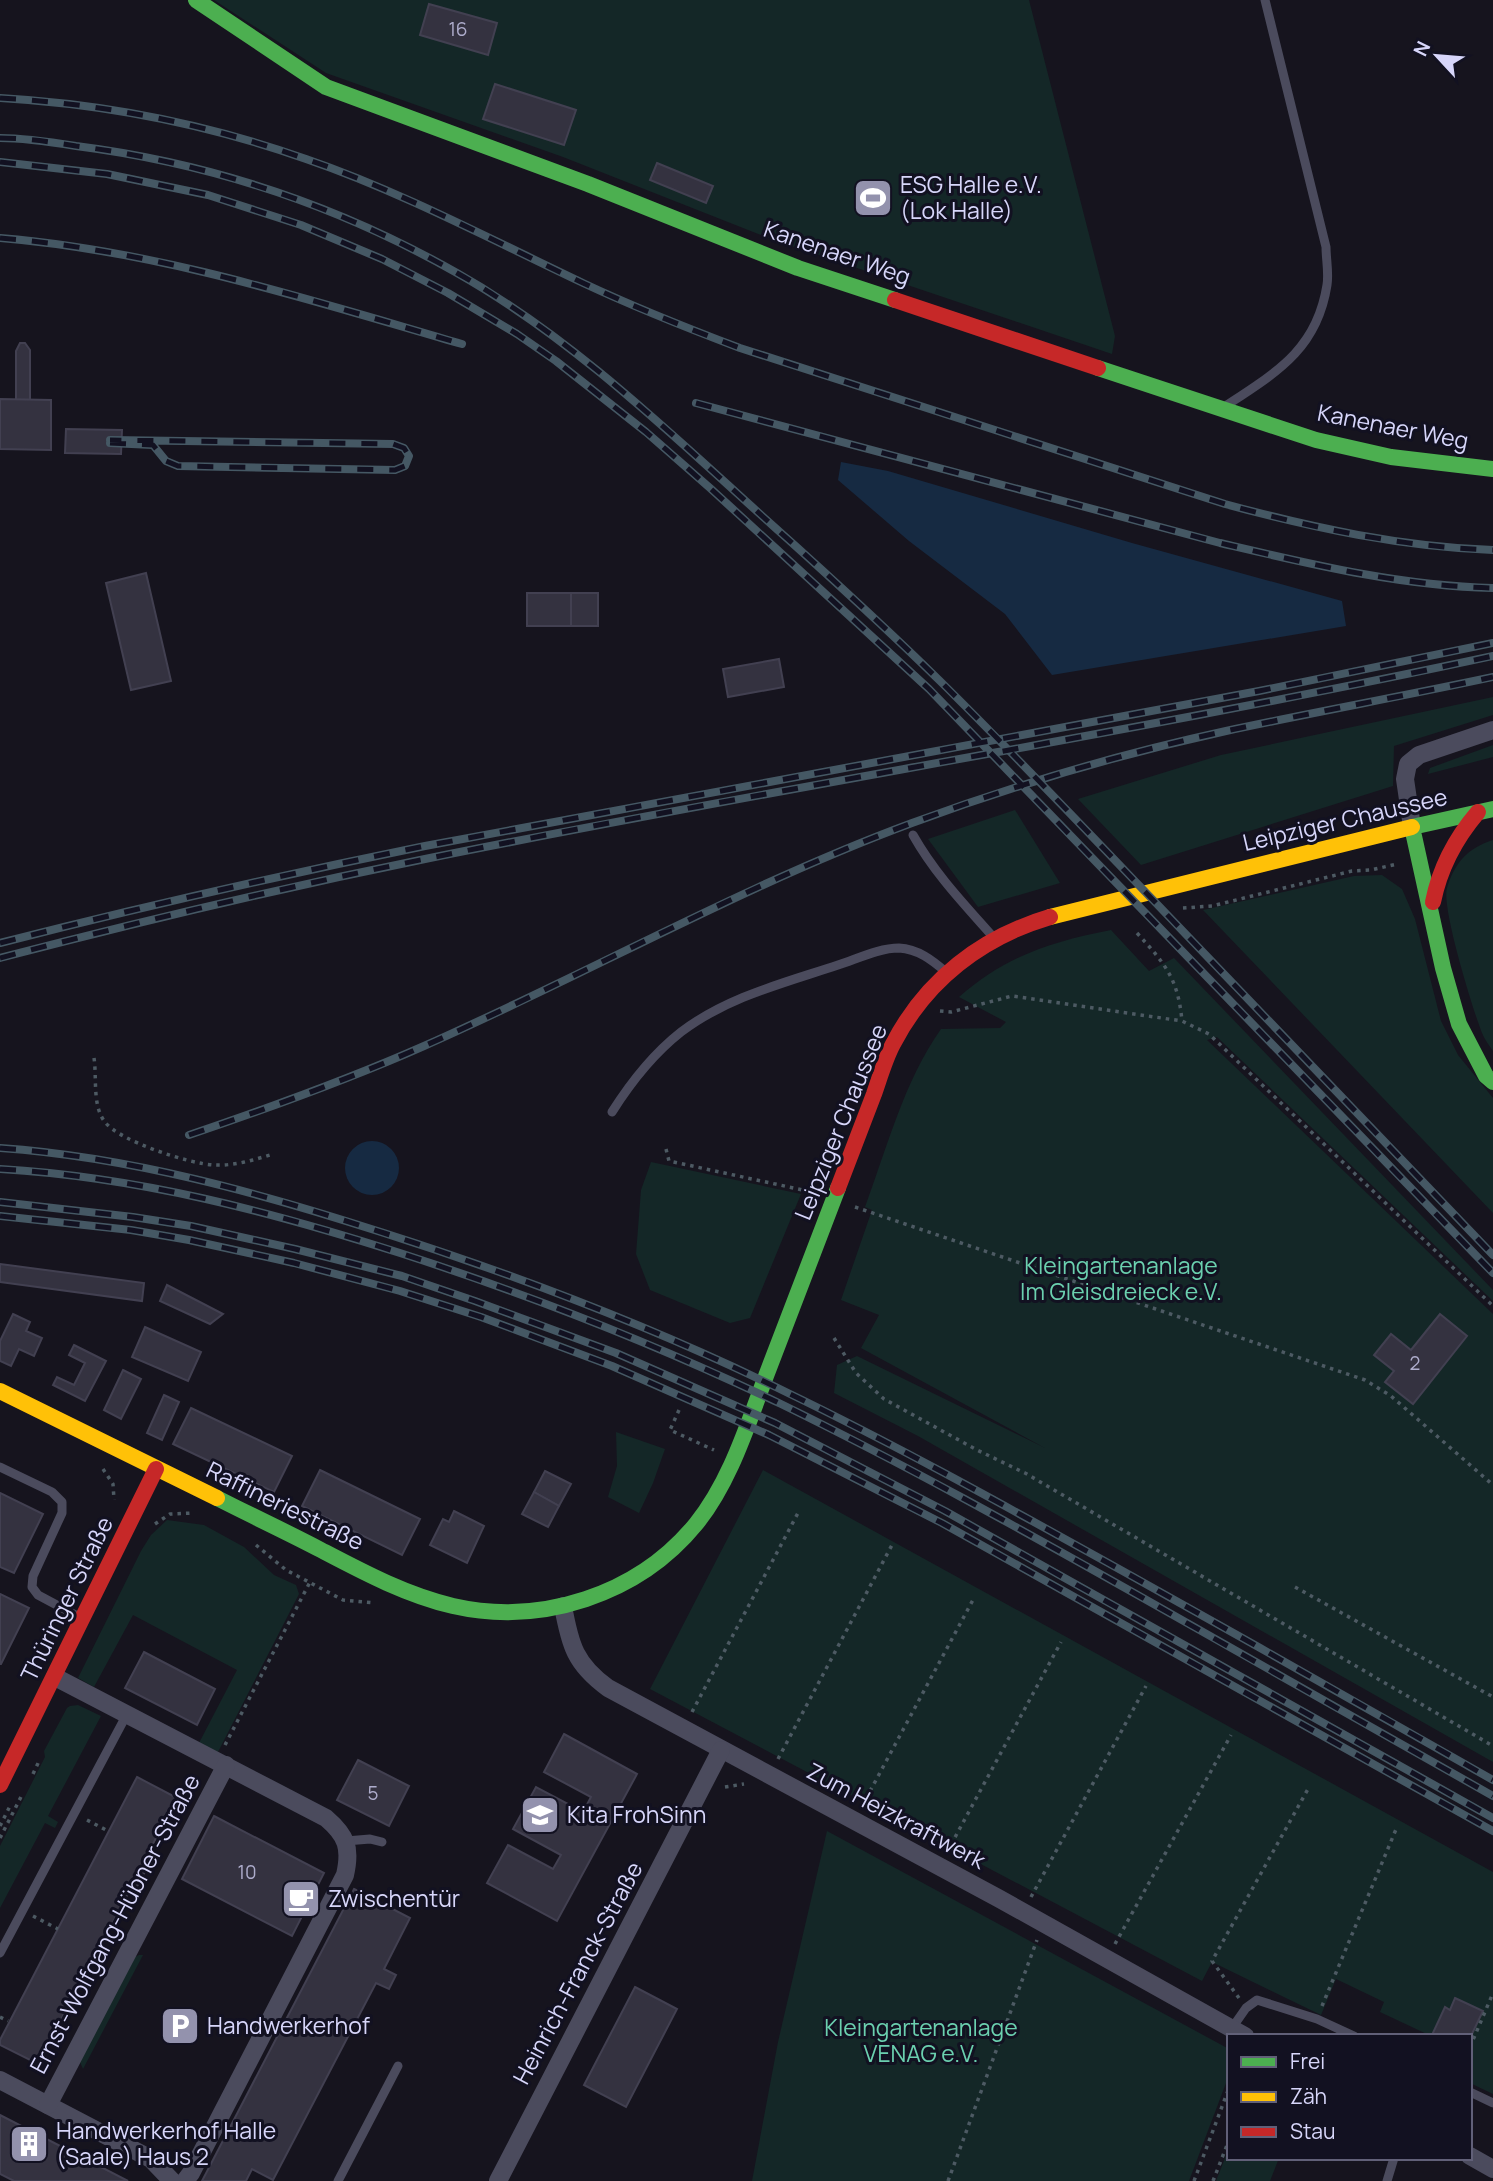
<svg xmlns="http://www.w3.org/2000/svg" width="1493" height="2181" font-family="Manrope,sans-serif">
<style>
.green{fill:#142727}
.water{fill:#162a42}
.building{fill:#343240;stroke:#424051;stroke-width:2}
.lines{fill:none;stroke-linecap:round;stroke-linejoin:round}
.path{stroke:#4d5a63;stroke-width:3.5;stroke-dasharray:3.5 5;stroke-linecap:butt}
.lane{stroke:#4b4b5d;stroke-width:9}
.street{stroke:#4b4b5d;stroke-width:18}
.fast{stroke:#4caf50;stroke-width:16}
.slow{stroke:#ffc107;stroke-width:16}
.jam{stroke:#c62828;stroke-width:16}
.rail-casing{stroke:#455864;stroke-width:8}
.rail{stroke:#121121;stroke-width:5;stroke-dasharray:16;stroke-linecap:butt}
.labels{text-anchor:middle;stroke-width:6;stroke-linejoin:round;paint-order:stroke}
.number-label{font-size:19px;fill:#aeadcc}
.poi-label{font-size:23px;fill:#d7d6fa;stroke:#121121;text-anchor:start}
.street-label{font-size:23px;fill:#d7d6fa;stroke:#121121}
.park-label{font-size:23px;fill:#6bd0af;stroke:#121121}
</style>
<rect width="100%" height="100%" fill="#16141e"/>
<g class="green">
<polygon points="214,0 1029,0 1115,336 1112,354 771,239 563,157 326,73"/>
<polygon points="1493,697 1493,715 1394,746 1393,786 1141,865 1078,799 1221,755"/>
<polygon points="1493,745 1493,757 1428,774 1430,768"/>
<polygon points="1015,810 1060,883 978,907 928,839"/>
<path d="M1493 840V1051C1489 1045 1485 1040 1482 1033 1473 1010 1441 907 1447 888 1455 862 1468 848 1493 840Z"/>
<polygon points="1382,875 1402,889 1415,919 1441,1021 1458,1055 1493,1098 1493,1213 1203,910 1354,876"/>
<path d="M1111 930 1149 971 1174 958 1493 1290V1301L1217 1037 1207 1040 1493 1314V1762L918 1436 834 1393 837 1365 857 1356 1045 1448 861 1348 879 1315 841 1300 872 1210 865 1207C887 1148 904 1081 941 1029L1000 1028 1006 1022 959 997C1006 956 1050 942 1111 930Z"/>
<polygon points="651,1162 801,1194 750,1318 730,1323 650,1290 636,1254 641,1190"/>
<polygon points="616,1432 665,1449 653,1483 639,1513 608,1497 617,1466"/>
<polygon points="763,1470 1493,1872 1493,2094 1470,2083 1470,2036 1431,2036 1380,2012 1384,2002 1336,1979 1321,2015 1212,1962 1202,1981 650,1689"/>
<polygon points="167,1520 204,1525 244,1547 274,1575 296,1585 299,1594 218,1752 199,1743 237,1670 133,1615 94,1687 78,1678 141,1551 151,1535"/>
<polygon points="78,1705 101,1716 48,1816 58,1822 55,1828 45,1823 0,1908 0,1846 45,1757 44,1751 67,1708 70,1706"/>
<polygon points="827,1831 1229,2049 1229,2075 1189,2181 752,2181 778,2042"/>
<polygon points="139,1955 143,1955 83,2069 80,2062 135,1957"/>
<polygon points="1229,2148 1229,2158 1279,2158 1270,2181 1216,2181"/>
</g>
<g class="water">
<polygon points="841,462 888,471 1132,543 1342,601 1346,626 1052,675 1005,614 909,541 838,480"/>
<circle cx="372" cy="1168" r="27"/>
</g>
<g class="building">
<polygon points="429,4 497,23 488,55 420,35"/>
<polygon points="495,84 576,110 564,145 483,119"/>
<polygon points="657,163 713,186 706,203 650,180"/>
<polygon points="20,343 25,343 30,350 30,400 16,400 16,351"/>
<polygon points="0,399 51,400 51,450 0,449"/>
<polygon points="66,429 122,430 121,454 65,453"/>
<polygon points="146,573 171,681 131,690 106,583"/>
<rect x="527" y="593" width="44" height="33"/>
<rect x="571" y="593" width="27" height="33"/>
<polygon points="779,659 784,687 728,697 723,669"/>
<polygon points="0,1264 144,1283 142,1301 0,1282"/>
<polygon points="167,1285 223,1314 210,1324 160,1301"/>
<polygon points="13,1314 30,1322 26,1331 42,1338 34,1356 19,1349 11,1366 0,1361 0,1341"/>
<polygon points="1440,1314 1467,1336 1413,1404 1385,1382 1394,1371 1374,1355 1391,1334 1411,1350"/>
<polygon points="145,1327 201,1352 188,1381 132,1357"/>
<polygon points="74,1345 106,1361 85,1401 53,1385 57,1377 74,1385 85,1363 69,1355"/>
<polygon points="123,1370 141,1379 121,1419 104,1410"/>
<polygon points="164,1395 179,1402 162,1440 147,1433"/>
<polygon points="191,1408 292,1456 274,1492 173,1444"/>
<polygon points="320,1470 420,1519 402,1555 302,1506"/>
<polygon points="545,1471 571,1484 559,1506 534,1492"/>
<polygon points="534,1492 559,1506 548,1527 522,1514"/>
<polygon points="0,1493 43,1514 14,1573 0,1567"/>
<polygon points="454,1511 484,1526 467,1563 430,1545 443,1519 449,1522"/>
<polygon points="0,1594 29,1608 1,1664 0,1664"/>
<polygon points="144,1652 215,1689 197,1725 125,1688"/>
<polygon points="564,1734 637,1774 557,1921 487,1883 508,1845 553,1869 561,1855 513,1829 536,1787 583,1812 591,1797 544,1772"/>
<polygon points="358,1760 409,1786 389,1826 337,1800"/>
<polygon points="137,1777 177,1798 142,1865 147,1868 134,1892 130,1890 86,1973 91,1976 84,1990 78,1987 38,2064 0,2045 0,2040"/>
<polygon points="214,1816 324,1873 292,1936 182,1879"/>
<polygon points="354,1889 410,1918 384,1969 396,1975 389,1989 376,1983 273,2180 252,2169 246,2181 202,2181"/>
<polygon points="635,1987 677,2009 626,2107 584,2085"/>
<polygon points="1455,1998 1483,2011 1470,2038 1470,2036 1432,2035 1445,2007 1450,2010"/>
<polygon points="0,2115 128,2181 14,2181 0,2174"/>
</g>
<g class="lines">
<g class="path">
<polyline points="1183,908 1212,906 1352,871 1371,870 1397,864"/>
<path d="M1137 933C1165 964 1178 978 1182 1021L1209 1034 1493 1306"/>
<polyline points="940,1011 951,1012 1012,996 1182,1021"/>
<path d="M94 1058C97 1077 92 1106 105 1122 119 1141 190 1164 214 1165 234 1166 254 1160 273 1154"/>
<polyline points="666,1149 669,1161 812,1192"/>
<polyline points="855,1207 1365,1380 1391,1396 1493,1485"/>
<polyline points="834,1338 856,1373 884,1399 977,1450 1025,1473 1493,1746"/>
<polyline points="679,1410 670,1430 714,1450"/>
<polyline points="103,1469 113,1484 114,1500"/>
<polyline points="155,1524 170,1514 193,1513"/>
<polyline points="256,1545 286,1570 343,1600 375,1603"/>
<polyline points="1295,1587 1493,1697"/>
<polyline points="692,1712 798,1513"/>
<polyline points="225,1745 310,1582"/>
<polyline points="778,1759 892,1545"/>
<polyline points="33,1774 40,1759"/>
<polyline points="725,1787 744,1784"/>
<polyline points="862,1806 974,1598"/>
<polyline points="87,1820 108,1831"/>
<polyline points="0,1826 11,1804"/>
<polyline points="0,1838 23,1793"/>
<polyline points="947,1852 1061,1642"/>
<polyline points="1031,1897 1146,1686"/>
<polyline points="33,1916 58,1929"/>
<polyline points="1115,1944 1231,1735"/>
<polyline points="1239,1998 1212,1961 1308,1789"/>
<polyline points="1322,2006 1397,1827"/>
<polyline points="0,2017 8,2021"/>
<polyline points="1470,2047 1493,1993"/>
<polyline points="948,2181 1037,1940"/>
<polyline points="1194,2181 1229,2088"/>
<polyline points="1213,2181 1229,2140"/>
</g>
<g class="lane">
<path d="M1227 405C1277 372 1317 349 1327 285 1329 273 1326 259 1326 247L1265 0"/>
<path d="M913 835C935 874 964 904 994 938"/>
<path d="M612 1112C631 1082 653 1054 681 1032 727 997 784 983 838 965 857 959 879 948 899 948 918 949 932 960 946 972"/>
<polyline points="0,1467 52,1492 62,1502 62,1513 33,1576 32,1587 38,1595 81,1618"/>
<polyline points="346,1841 370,1839 382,1842"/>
<polyline points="0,1953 127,1714"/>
<polyline points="1232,2028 1246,2008 1257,2000 1317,2019 1354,2036"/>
<polyline points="1470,2092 1493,2103"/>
<polyline points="338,2181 398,2066"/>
<polyline points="1387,2181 1394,2158"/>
</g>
<g class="street">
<polyline points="1412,827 1405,779 1408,764 1419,755 1493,730"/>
<path d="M563 1606C570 1645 575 1664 608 1688L998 1898 1245 2036"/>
<path d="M55 1677 326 1818C347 1836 351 1848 345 1875L191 2173 185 2181"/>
<polyline points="0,2080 151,2159 172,2181"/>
<polyline points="48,2105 226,1765"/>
<polyline points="1470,2156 1493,2169"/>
<polyline points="498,2181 721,1750"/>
</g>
<g class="fast">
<polyline points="196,0 326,87 588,184 798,268 895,300"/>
<polyline points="1098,368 1316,440 1391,457 1493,469"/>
<polyline points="1493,809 1412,827 1443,968 1459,1024 1486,1076 1493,1082"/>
<path d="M217 1498C252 1516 287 1532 321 1550 363 1572 406 1595 453 1606 541 1626 638 1595 696 1524 730 1482 747 1426 766 1376 790 1314 814 1251 838 1188"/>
</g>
<g class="slow">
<polyline points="1050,917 1412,827"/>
<polyline points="0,1391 217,1498"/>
</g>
<g class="jam">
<polyline points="895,300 1098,368"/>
<path d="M1433 902C1440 867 1455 839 1478 812"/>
<path d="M838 1188C850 1157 862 1125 874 1094 880 1077 885 1059 893 1044 926 980 982 937 1050 917"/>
<polyline points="0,1785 156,1469"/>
</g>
<g class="rail-casing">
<g id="rail">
<path d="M0 98C105 104 207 124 306 159 402 192 492 240 583 283 634 307 687 328 740 348L1225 504C1313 528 1402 547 1493 550"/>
<path d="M0 138C26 138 51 142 76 146 210 163 339 206 457 273 574 339 671 434 771 524 828 575 885 627 940 681 1013 753 1083 827 1154 901 1267 1019 1380 1137 1493 1255"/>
<polyline points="0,162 107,174 208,195 301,225 382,259 448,293 517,334 556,361 646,432 710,488 929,689 1493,1273"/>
<path d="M0 238C159 251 310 300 462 344"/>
<path d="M696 403 1220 543C1310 564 1400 586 1493 588"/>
<polyline points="110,443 153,445 166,461 178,466 395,470 405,466 409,456 404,448 393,444 110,440"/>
<path d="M0 943C141 907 282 875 425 846L1259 691 1493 643"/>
<path d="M0 958C141 921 282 888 425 859 780 787 1139 732 1493 656"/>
<path d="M189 1135C269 1108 347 1080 424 1046 587 974 744 885 912 823 1015 785 1120 754 1226 731 1315 712 1404 696 1493 677"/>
<path d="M0 1148C131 1157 260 1193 384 1233 522 1277 658 1329 788 1393 904 1449 1016 1512 1128 1574 1250 1642 1372 1711 1493 1780"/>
<path d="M0 1169C138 1177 269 1211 400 1253 530 1295 658 1345 781 1404 904 1464 1024 1531 1143 1598 1259 1664 1376 1730 1493 1796"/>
<polyline points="0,1202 133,1217 191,1226 295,1249 402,1276 475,1301 616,1353 775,1423 945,1511 1493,1818"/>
<polyline points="0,1216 131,1230 189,1240 294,1263 400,1291 481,1317 612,1366 769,1435 942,1523 1493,1831"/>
</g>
</g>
<use href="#rail" class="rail"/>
</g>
<defs>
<g id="stadium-square" transform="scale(2.0125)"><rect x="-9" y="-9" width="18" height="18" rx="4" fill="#9392ad" stroke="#121121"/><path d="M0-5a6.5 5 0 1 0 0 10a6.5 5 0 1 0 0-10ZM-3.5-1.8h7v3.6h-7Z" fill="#fff"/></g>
<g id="school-square" transform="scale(2.0125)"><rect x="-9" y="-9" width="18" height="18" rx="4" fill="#9392ad" stroke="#121121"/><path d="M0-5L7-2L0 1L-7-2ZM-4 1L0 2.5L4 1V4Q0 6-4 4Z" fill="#fff"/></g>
<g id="cafe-square" transform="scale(2.0125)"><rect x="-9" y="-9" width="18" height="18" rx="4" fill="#9392ad" stroke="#121121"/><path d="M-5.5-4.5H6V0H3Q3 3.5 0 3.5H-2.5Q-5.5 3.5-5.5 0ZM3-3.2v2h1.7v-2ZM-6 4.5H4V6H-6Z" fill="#fff"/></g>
<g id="parking-square" transform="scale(2.0125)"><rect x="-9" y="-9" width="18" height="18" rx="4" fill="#9392ad" stroke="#121121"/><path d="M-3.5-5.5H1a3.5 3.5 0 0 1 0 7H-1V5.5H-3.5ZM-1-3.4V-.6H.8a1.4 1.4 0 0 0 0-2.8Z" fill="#fff"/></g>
<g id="building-square" transform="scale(2.0125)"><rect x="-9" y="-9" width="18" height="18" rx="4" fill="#9392ad" stroke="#121121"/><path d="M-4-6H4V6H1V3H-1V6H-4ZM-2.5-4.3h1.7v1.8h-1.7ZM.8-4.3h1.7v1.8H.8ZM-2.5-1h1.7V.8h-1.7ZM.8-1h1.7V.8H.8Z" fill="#fff"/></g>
</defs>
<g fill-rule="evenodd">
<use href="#stadium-square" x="873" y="198"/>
<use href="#school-square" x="540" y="1815"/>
<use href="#cafe-square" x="301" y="1899"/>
<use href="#parking-square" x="180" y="2026"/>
<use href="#building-square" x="29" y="2144"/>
</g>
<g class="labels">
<g class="number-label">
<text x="458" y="36">16</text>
<text x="1415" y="1370">2</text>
<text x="373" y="1800">5</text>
<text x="247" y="1879">10</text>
</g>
<g class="poi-label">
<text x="900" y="193">ESG Halle e.V.<tspan x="900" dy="26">(Lok Halle)</tspan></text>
<text x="567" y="1823">Kita FrohSinn</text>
<text x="328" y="1907">Zwischentür</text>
<text x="207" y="2034">Handwerkerhof</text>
<text x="56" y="2139">Handwerkerhof Halle<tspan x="56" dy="26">(Saale) Haus 2</tspan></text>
</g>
<g class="street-label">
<text transform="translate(837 253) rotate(19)" y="8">Kanenaer Weg</text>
<text transform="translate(1393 427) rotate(11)" y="8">Kanenaer Weg</text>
<text transform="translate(1345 820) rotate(-13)" y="8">Leipziger Chaussee</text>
<text transform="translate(841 1122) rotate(-68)" y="8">Leipziger Chaussee</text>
<text transform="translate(285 1506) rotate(26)" y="8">Raffineriestraße</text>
<text transform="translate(67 1599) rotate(-64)" y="8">Thüringer Straße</text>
<text transform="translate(896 1816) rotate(28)" y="8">Zum Heizkraftwerk</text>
<text transform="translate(115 1924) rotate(-62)" y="8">Ernst-Wolfgang-Hübner-Straße</text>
<text transform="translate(578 1973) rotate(-62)" y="8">Heinrich-Franck-Straße</text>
</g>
<g class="park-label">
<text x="1121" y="1274">Kleingartenanlage<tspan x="1121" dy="26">Im Gleisdreieck e.V.</tspan></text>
<text x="921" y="2036">Kleingartenanlage<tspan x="921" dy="26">VENAG e.V.</tspan></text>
</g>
</g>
<rect x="1227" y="2034" width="245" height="126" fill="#121121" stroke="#616078" stroke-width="2"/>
<rect x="1241" y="2057" width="35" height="10" fill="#4caf50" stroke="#616078" stroke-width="2"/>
<text x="1290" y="2069" font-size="21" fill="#d7d6fa">Frei</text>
<rect x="1241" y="2092" width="35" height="10" fill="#ffc107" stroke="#616078" stroke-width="2"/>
<text x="1290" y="2104" font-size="21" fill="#d7d6fa">Zäh</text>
<rect x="1241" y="2127" width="35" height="10" fill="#c62828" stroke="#616078" stroke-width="2"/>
<text x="1290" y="2139" font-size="21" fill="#d7d6fa">Stau</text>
<g transform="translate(1437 56) rotate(296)" stroke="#121121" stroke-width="5" paint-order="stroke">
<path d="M0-5L12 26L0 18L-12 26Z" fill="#d7d6fa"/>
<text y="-10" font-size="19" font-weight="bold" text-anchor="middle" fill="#d7d6fa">N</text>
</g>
</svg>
